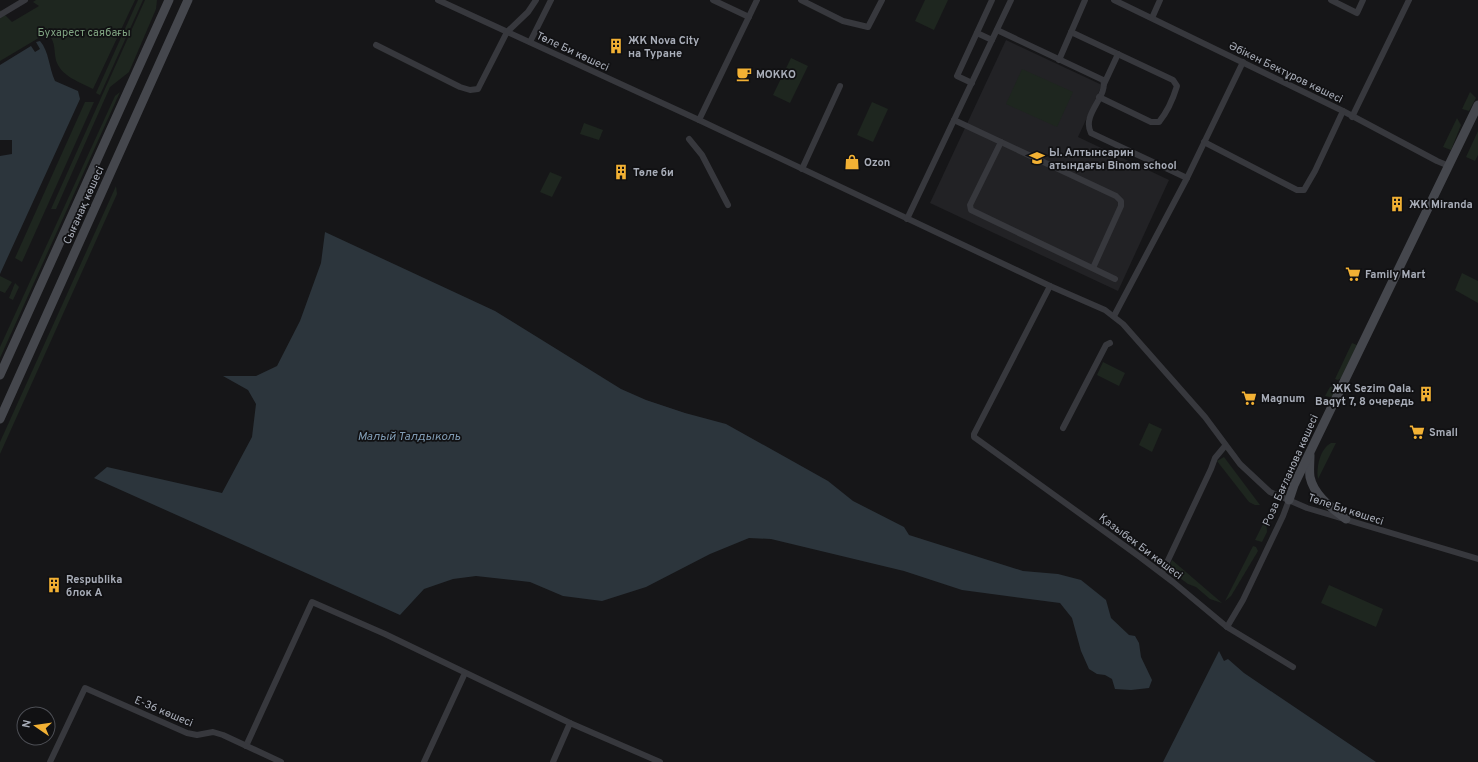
<svg xmlns="http://www.w3.org/2000/svg" width="1478" height="762" font-family="Overpass,sans-serif">
<style>
.built{fill:#222225}
.green{fill:#1e261f}
.water{fill:#2c353c}
.lines{fill:none;stroke-linecap:round;stroke-linejoin:round}
.street{stroke:#37383d;stroke-width:6}
.secondary{stroke:#45474d;stroke-width:9}
.labels{text-anchor:middle;stroke-width:3.5;stroke-linejoin:round;paint-order:stroke}
.park-label{font-size:11px;fill:#7fa381;stroke:#111113}
.poi-label{font-size:11px;font-weight:bold;fill:#a8adb8;stroke:#111113;text-anchor:start}
.street-label{font-size:11px;fill:#a8adb8;stroke:#111113}
.water-label{font-size:12px;font-style:italic;fill:#7f9bb3;stroke:#111113}
</style>
<rect width="100%" height="100%" fill="#161618"/>
<polygon class="built" points="1006,40 1102,85 1078,137 1169,180 1118,291 930,203"/>
<g class="green">
<path d="M36 0H135L93 89C80 82 63 77 57 63 53 52 57 42 47 33L0 61V10L12 22 39 6 33 2Z"/>
<polygon points="138,0 143,0 100,95 96,93"/>
<polygon points="145,0 157,0 156,9 129,72 110,87 56,209 51,209"/>
<polygon points="925,0 948,0 934,30 915,21"/>
<polygon points="791,58 808,66 790,103 773,95"/>
<polygon points="1022,69 1073,92 1057,127 1006,104"/>
<polygon points="120,92 0,358 0,347 115,96"/>
<polygon points="1470,92 1476,98 1469,111 1462,109"/>
<polygon points="85,102 94,102 22,262 15,258"/>
<polygon points="872,102 888,109 873,142 857,135"/>
<polygon points="1457,118 1461,125 1451,150 1443,147"/>
<polygon points="584,123 603,130 599,140 580,134"/>
<polygon points="1478,131 1478,155 1475,161 1466,157"/>
<polygon points="550,172 562,177 552,197 540,192"/>
<polygon points="116,186 117,194 0,454 0,442"/>
<polygon points="1462,273 1478,281 1478,303 1455,290"/>
<polygon points="0,276 12,282 5,293 0,291"/>
<polygon points="15,283 19,287 13,300 9,298"/>
<polygon points="1352,343 1357,345 1341,378 1338,380 1335,379"/>
<polygon points="1103,362 1125,373 1119,386 1097,375"/>
<polygon points="1335,386 1335,389 1334,396 1330,397 1325,396 1330,387"/>
<polygon points="1149,423 1162,429 1152,452 1139,445"/>
<path d="M1331 443H1336L1318 479C1316 467 1320 449 1331 443Z"/>
<polygon points="1224,457 1260,505 1255,505 1249,502 1217,461"/>
<polygon points="1266,518 1267,532 1262,542 1255,540"/>
<polygon points="1253,546 1256,547 1258,551 1231,596 1225,601"/>
<polygon points="1172,560 1222,603 1210,599 1196,587 1188,584 1168,569"/>
<polygon points="1329,585 1383,609 1376,627 1321,603"/>
</g>
<g class="water">
<path d="M40 41C49 51 49 68 55 81L78 91 80 99 0 274V156L12 154V140H0V65L31 46 35 52 40 49 36 42Z"/>
<polygon points="325,232 495,311 621,389 646,400 685,413 726,424 828,481 853,501 904,527 909,535 1023,571 1058,574 1081,580 1106,600 1111,618 1129,635 1135,636 1139,643 1141,657 1152,680 1149,688 1131,690 1115,689 1112,679 1105,675 1097,674 1089,669 1081,651 1072,618 1060,603 962,590 904,571 771,539 749,538 710,554 646,587 602,601 563,596 530,582 476,576 453,579 424,589 400,615 94,478 107,467 222,493 252,437 256,404 248,390 223,376 256,376 277,366 300,321 321,263"/>
<polygon points="1219,651 1224,661 1228,659 1244,673 1376,762 1163,762"/>
</g>
<g class="lines">
<g class="street">
<polyline points="438,0 699,120 1050,286 1105,310 1123,324 1205,417 1240,464 1270,492 1307,508 1478,559"/>
<polyline points="713,0 749,17"/>
<polyline points="801,0 843,21 868,27 882,0"/>
<polyline points="1114,0 1343,111 1437,161 1449,166"/>
<polyline points="1331,0 1357,13 1363,0"/>
<polyline points="0,15 25,0"/>
<polyline points="1152,18 1160,0"/>
<path d="M997 30 1103 80C1109 96 1081 114 1091 133L1187 178"/>
<path d="M1071 32 1173 80 1177 86C1173 99 1168 111 1159 122H1151L1099 97"/>
<polyline points="977,33 992,40 1011,0"/>
<polyline points="530,42 551,0"/>
<polyline points="376,45 460,87 470,90 478,89 480,85 507,32 528,12 536,0"/>
<polyline points="1059,60 1085,0"/>
<polyline points="972,83 957,76 992,0"/>
<polyline points="1104,84 1118,54"/>
<polyline points="1352,117 1409,0"/>
<polyline points="699,120 757,0"/>
<polyline points="954,120 1116,196 1121,201 1121,206 1093,268"/>
<polyline points="689,139 702,155 728,205"/>
<polyline points="1001,142 970,205 971,210 1115,279"/>
<polyline points="1204,142 1297,190 1304,190 1315,171 1343,111"/>
<polyline points="802,169 840,86"/>
<polyline points="907,219 992,40"/>
<polyline points="1050,286 974,434 974,437 1140,557 1173,582 1227,627 1293,667"/>
<polyline points="1114,316 1187,178 1243,62"/>
<polyline points="1063,428 1106,345 1110,343"/>
<polyline points="1162,573 1211,469 1215,458 1225,446"/>
<polyline points="1227,627 1243,600 1283,516 1289,500"/>
<polyline points="246,746 312,602 385,634 570,723"/>
<polyline points="50,762 85,688 187,733 197,735 213,732 223,735 281,762"/>
<polyline points="424,762 465,673"/>
<polyline points="553,762 570,723 660,762"/>
</g>
<g class="secondary">
<polyline points="0,375 169,0"/>
<polyline points="0,419 188,0"/>
<path d="M1310 455C1310 462 1309 470 1310 477 1314 496 1332 508 1346 519"/>
<polyline points="1289,500 1294,485 1478,105"/>
</g>
</g>
<defs>
<g id="building-bare" transform="scale(1.2)"><path d="M-4-6H4V6H1V3H-1V6H-4ZM-2.5-4.3h1.7v1.8h-1.7ZM.8-4.3h1.7v1.8H.8ZM-2.5-1h1.7V.8h-1.7ZM.8-1h1.7V.8H.8Z" fill="#f2b134" stroke="#111113" stroke-width="2.5" paint-order="stroke"/></g>
<g id="cafe-bare" transform="scale(1.2)"><path d="M-5.5-4.5H6V0H3Q3 3.5 0 3.5H-2.5Q-5.5 3.5-5.5 0ZM3-3.2v2h1.7v-2ZM-6 4.5H4V6H-6Z" fill="#f2b134" stroke="#111113" stroke-width="2.5" paint-order="stroke"/></g>
<g id="school-bare" transform="scale(1.2)"><path d="M0-5L7-2L0 1L-7-2ZM-4 1L0 2.5L4 1V4Q0 6-4 4Z" fill="#f2b134" stroke="#111113" stroke-width="2.5" paint-order="stroke"/></g>
<g id="shop-bare" transform="scale(1.2)"><path d="M-5-2.5h2.3a2.7 3.5 0 0 1 5.4 0H5L5.5 6h-11ZM-1.5-2.5h3a1.5 2.3 0 0 0-3 0Z" fill="#f2b134" stroke="#111113" stroke-width="2.5" paint-order="stroke"/></g>
<g id="supermarket-bare" transform="scale(1.2)"><path d="M-6-5.5h2.5l.6 2H6L4.5 2H-2.5L-4.4-4H-6ZM-1.5 3.2a1.3 1.3 0 1 0 .1 0ZM3 3.2a1.3 1.3 0 1 0 .1 0Z" fill="#f2b134" stroke="#111113" stroke-width="2.5" paint-order="stroke"/></g>
</defs>
<g fill-rule="evenodd">
<use href="#building-bare" x="616" y="46"/>
<use href="#cafe-bare" x="744" y="74"/>
<use href="#school-bare" x="1037" y="158"/>
<use href="#shop-bare" x="852" y="162"/>
<use href="#building-bare" x="621" y="172"/>
<use href="#building-bare" x="1397" y="204"/>
<use href="#supermarket-bare" x="1353" y="274"/>
<use href="#building-bare" x="1426" y="394"/>
<use href="#supermarket-bare" x="1249" y="398"/>
<use href="#supermarket-bare" x="1417" y="432"/>
<use href="#building-bare" x="54" y="585"/>
</g>
<g class="labels">
<g class="park-label">
<text x="84" y="36">Бухарест саябағы</text>
</g>
<g class="poi-label">
<text x="628" y="44">ЖК Nova City<tspan x="628" dy="13">на Туране</tspan></text>
<text x="756" y="78">МОККО</text>
<text x="1049" y="156">Ы. Алтынсарин<tspan x="1049" dy="13">атындағы Binom school</tspan></text>
<text x="864" y="166">Ozon</text>
<text x="633" y="176">Төле би</text>
<text x="1409" y="208">ЖК Miranda</text>
<text x="1365" y="278">Family Mart</text>
<text x="1414" y="392" text-anchor="end">ЖК Sezim Qala.<tspan x="1414" dy="13">Baqyt 7, 8 очередь</tspan></text>
<text x="1261" y="402">Magnum</text>
<text x="1429" y="436">Small</text>
<text x="66" y="583">Respublika<tspan x="66" dy="13">блок А</tspan></text>
</g>
<g class="street-label">
<text transform="translate(573 51) rotate(25)" y="4">Төле Би көшесі</text>
<text transform="translate(1286 72) rotate(26)" y="4">Әбікен Бектұров көшесі</text>
<text transform="translate(83 205) rotate(-66)" y="4">Сығанақ көшесі</text>
<text transform="translate(1290 470) rotate(-66)" y="4">Роза Бағланова көшесі</text>
<text transform="translate(1346 509) rotate(18)" y="4">Төле Би көшесі</text>
<text transform="translate(1141 546) rotate(37)" y="4">Қазыбек Би көшесі</text>
<text transform="translate(164 711) rotate(23)" y="4">Е-36 көшесі</text>
</g>
<g class="water-label">
<text x="409" y="440">Малый Талдыколь</text>
</g>
</g>
<g transform="translate(36 726) rotate(283)"><circle r="19" fill="#111113" stroke="#4d4f55"/>
<path d="M0-3L7 15L0 10L-7 15Z" fill="#f2b134"/>
<text y="-6" font-size="11" font-weight="bold" text-anchor="middle" fill="#a8adb8">N</text>
</g>
</svg>
